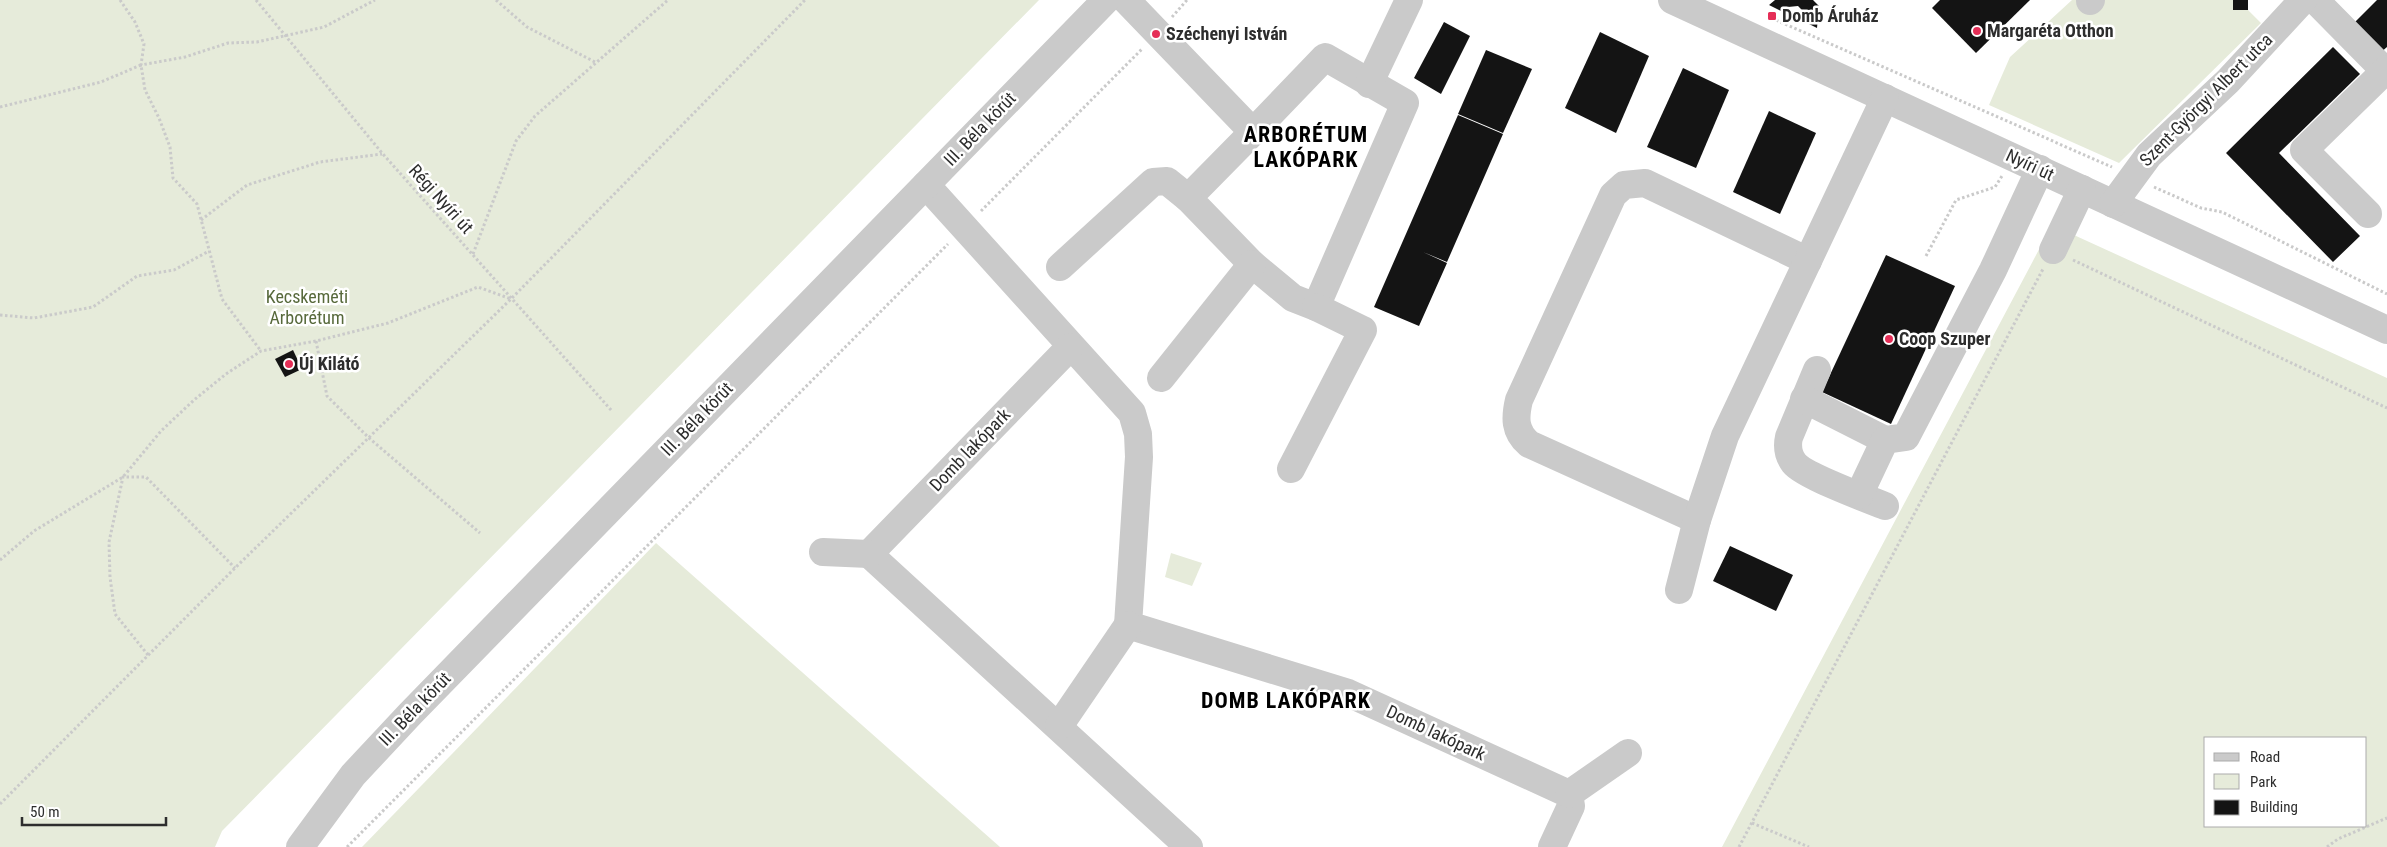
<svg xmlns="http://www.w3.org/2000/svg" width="2387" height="847" font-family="'Roboto Condensed',sans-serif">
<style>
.green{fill:#e6ebda;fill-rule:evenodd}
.building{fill:#141414}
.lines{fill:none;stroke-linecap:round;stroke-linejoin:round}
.path{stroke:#cacaca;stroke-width:3;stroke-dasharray:2.5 2.5;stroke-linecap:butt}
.minor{stroke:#cacaca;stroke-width:28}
.poi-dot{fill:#e52e57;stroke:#fff;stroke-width:2}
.labels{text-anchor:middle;stroke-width:5;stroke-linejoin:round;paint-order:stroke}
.poi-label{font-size:18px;font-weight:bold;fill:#2d2d2d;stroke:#fff;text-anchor:start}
.street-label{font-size:18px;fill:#2d2d2d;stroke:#fff}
.park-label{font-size:18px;fill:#57693b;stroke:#fff}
.district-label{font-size:22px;font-weight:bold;letter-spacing:1px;fill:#000;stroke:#fff}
</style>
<rect width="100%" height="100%" fill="#fff"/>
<g class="green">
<polygon points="0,0 1039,0 222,831 215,847 0,847"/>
<polygon points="2072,0 2233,0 2233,10 2248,10 2261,23 2119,163 1989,105 2010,57"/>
<path d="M2052 225 2387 378V847H1722ZM2206 738H2366V826H2206Z"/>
<polygon points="656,543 1000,847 362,847"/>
<polygon points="1171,553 1202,563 1192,586 1165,577"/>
</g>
<g class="building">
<polygon points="1775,0 1813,0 1819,6 1817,28 1803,21 1804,12 1798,6 1788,7 1785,13 1769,5"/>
<polygon points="1940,0 2030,0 1976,53 1932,8"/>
<rect x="2233" y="0" width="15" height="10"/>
<polygon points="2377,0 2387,0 2387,47 2380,53 2352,25"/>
<polygon points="1444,22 1470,36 1441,94 1414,78"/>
<polygon points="1600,32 1649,56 1616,133 1565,108"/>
<polygon points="2333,47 2360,74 2279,153 2360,236 2333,262 2226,153"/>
<polygon points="1486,50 1532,69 1503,133 1458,114"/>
<polygon points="1683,68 1729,90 1696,168 1647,147"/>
<polygon points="1769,111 1816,133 1780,214 1733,192"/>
<polygon points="1458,115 1503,134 1447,262 1423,252 1447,263 1419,326 1374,307"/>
<polygon points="1886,255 1955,286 1891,424 1822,392"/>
<polygon points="293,350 302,369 285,377 275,359"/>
<polygon points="1730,546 1793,575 1776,611 1713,581"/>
</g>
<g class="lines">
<g class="path">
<polyline points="120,0 135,22 144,44 141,65 185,57 228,43 257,42 324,27 375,0"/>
<polyline points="256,0 382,153 612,411"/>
<polyline points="496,0 527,27 595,62"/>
<polyline points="1172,17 1187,0"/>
<polyline points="1776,20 2112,167"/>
<polyline points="0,107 101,82 141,65 145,90 159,118 170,147 173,178 197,204 222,299 261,351"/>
<polyline points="2154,187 2201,208 2222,212 2387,294"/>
<polyline points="981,211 1142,49"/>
<polyline points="201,220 247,185 320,162 382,154"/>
<polyline points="473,254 516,141 535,116 668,0"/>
<polyline points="1926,256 1956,200 1995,187 2002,176"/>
<polyline points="2073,260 2387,408"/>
<polyline points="0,315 34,318 93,307 137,276 174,270 209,251"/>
<polyline points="316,341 327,396 369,438 480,533"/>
<polyline points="0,560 34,531 123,477 161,431 194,400 226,374 261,351 316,341 388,323 478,287 511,299"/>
<polyline points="148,655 115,614 110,577 109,542 123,477 146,477 235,568"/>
<polyline points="0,804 235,568 511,299 805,0"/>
<polyline points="1752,823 1809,847"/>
<polyline points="347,847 948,244"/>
<polyline points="1739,847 2043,269"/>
<polyline points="2327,847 2338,839 2387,818"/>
</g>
<g class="minor">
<polyline points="1126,0 1253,132 1325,57 1405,103 1316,307 1293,298 1252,264 1188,198 1253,132"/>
<polyline points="1672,0 2387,330"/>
<polyline points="2315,0 2385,71"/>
<polyline points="2090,1 2091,0"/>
<polyline points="1369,84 1409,0"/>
<polyline points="926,185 1132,413 1138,434 1139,457 1128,625 1348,693 1569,794 1571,806 1552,847"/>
<polyline points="2113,204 2149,155 2228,81 2303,0"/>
<polyline points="2368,214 2304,150 2387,69"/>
<polyline points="2053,250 2082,189"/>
<polyline points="1060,267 1153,182 1167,181 1188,198"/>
<polyline points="1070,347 869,554 1189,847"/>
<path d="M1817 370 1789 437C1787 446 1788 455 1794 463 1803 475 1867 499 1885 506"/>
<polyline points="1161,378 1252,264"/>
<polyline points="1804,399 1885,440"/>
<polyline points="1291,469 1363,330 1316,307"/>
<polyline points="1859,495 1885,440 1906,437 1993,270 2040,169"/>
<path d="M1697 520 1529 444C1514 431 1515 417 1519 400L1613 195 1624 185 1645 183 1808 261"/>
<polyline points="823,552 869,554"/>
<polyline points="1679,590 1697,520 1725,436 1885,98"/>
<polyline points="1059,726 1128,625"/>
<polyline points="1569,794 1628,753"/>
<polyline points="300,847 353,775 410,714 1106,0"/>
</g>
</g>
<g class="poi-dot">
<rect x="1767" y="11" width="10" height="10" rx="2.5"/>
<circle cx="1977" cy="31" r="5"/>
<circle cx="1156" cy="34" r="5"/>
<circle cx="1889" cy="339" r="5"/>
<circle cx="289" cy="364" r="5"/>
</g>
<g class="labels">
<g class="poi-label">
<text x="1782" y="22">Domb Áruház</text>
<text x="1987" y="37">Margaréta Otthon</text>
<text x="1166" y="40">Széchenyi István</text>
<text x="1899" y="345">Coop Szuper</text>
<text x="299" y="370">Új Kilátó</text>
</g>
<g class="street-label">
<text transform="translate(2206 100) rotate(-45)" y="6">Szent-Györgyi Albert utca</text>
<text transform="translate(980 129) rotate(-46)" y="6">III. Béla körút</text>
<text transform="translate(2030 165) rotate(25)" y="6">Nyíri út</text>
<text transform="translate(441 199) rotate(48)" y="6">Régi Nyíri út</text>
<text transform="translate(697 419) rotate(-46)" y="6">III. Béla körút</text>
<text transform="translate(970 450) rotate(-46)" y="6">Domb lakópark</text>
<text transform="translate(415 709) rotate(-46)" y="6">III. Béla körút</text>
<text transform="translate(1436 733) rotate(25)" y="6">Domb lakópark</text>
</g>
<g class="park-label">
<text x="307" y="303">Kecskeméti<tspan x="307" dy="21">Arborétum</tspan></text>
</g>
<g class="district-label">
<text x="1306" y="142">ARBORÉTUM<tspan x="1306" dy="25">LAKÓPARK</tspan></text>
<text x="1286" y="708">DOMB LAKÓPARK</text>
</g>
</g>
<rect x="2204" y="737" width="162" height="90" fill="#ffffff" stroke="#ababab"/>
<rect x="2214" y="753" width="25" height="8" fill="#cacaca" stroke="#ababab"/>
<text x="2250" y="762" font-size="15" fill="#2d2d2d">Road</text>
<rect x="2214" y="774" width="25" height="15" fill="#e6ebda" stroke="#ababab"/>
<text x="2250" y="787" font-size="15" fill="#2d2d2d">Park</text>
<rect x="2214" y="800" width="25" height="15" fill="#141414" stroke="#ababab"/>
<text x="2250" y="812" font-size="15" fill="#2d2d2d">Building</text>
<path d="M22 817v8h144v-8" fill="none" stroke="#2d2d2d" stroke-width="2.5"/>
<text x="30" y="817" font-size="15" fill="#2d2d2d" stroke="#ffffff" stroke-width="4" paint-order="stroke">50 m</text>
</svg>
